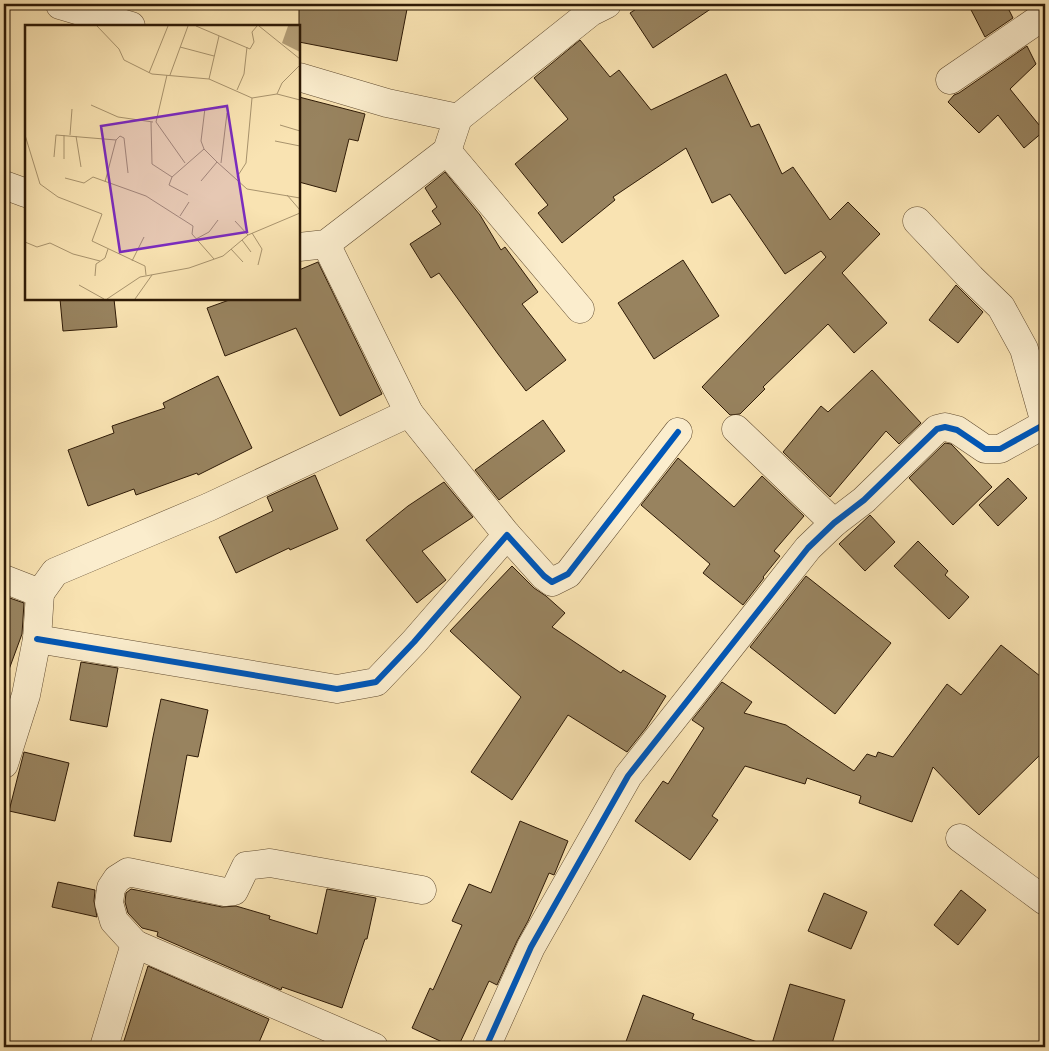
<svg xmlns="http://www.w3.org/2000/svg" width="1049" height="1051" font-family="'Old Standard TT',serif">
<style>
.building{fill:#98835f;stroke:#2e1a06}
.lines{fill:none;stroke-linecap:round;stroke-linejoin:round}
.street-casing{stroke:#614c31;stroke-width:29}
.street{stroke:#fbedcd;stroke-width:28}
.cycleway-casing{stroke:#fbedcd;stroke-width:9}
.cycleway{stroke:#0057b8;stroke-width:6}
.inset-road{fill:none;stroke:#a8936d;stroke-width:1}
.view{fill:#7b2cbf;fill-opacity:0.15;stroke:#7b2cbf;stroke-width:2.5}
.inset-edge{fill:none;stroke:#2e1a06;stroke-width:2.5}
</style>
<rect width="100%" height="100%" fill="#f9e3b2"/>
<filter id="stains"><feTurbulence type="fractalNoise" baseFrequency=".004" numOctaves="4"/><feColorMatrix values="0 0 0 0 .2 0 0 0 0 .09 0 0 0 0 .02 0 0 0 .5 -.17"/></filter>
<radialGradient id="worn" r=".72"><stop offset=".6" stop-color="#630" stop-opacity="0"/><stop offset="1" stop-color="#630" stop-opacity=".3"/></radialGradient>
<g class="building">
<polygon points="299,4 408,4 397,61 299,42"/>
<polygon points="644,4 718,4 653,48 630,13"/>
<polygon points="968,4 1006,4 1013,18 985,37"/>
<polygon points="580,40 610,77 619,70 651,110 726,74 751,127 759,124 782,174 793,167 830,220 848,202 880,234 842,273 887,323 854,353 828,324 763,387 765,389 740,414 730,415 702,387 826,257 821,251 785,274 730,194 712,203 686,148 613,197 615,200 562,243 538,213 548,205 515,164 568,119 534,78"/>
<polygon points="1027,46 1036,64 1010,89 1044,131 1024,148 998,115 979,133 948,102 954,95 959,93"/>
<polygon points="299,97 365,114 358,141 349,139 336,192 299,182"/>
<polygon points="445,172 480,215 501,250 505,247 538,292 522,304 566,360 526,391 498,354 439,273 431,278 410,244 441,224 432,211 437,207 425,188"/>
<polygon points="683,260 719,316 654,359 618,303"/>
<polygon points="318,262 382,394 340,416 296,328 225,356 207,308 232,299 299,299 299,270"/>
<polygon points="956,285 983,312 958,343 929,320"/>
<polygon points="60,299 114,299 117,327 63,331"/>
<polygon points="872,370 921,423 899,444 886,431 830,497 783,452 821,406 828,412"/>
<polygon points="218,376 252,448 198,475 197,473 136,495 134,489 88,506 68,450 114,433 112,426 165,408 163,403"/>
<polygon points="543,420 565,451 499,500 475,470"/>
<polygon points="945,443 951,444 954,447 992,487 953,525 909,478"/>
<polygon points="678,458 734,507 762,476 804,516 774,551 780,556 763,577 764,578 743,605 703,573 710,564 641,505"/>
<polygon points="315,475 338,529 290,550 289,548 236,573 219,537 273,511 267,497"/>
<polygon points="1008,478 1027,498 998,526 979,505"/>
<polygon points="444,482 473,517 422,551 446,580 417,603 366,540 408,506"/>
<polygon points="870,515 895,542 865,571 839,544"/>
<polygon points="918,541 948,571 945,575 969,597 949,619 894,566"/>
<polygon points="512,566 534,588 546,596 565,613 552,627 621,673 623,670 666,696 646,728 627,752 568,715 512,800 471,772 521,697 450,631"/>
<polygon points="806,576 891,643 835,714 750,647"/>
<polygon points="4,596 24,603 22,634 7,675 4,675"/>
<polygon points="1001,645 1045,680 1045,750 979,815 933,767 912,822 859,803 861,796 807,778 805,784 745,766 712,816 718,820 690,860 635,821 663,781 668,784 704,728 692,720 722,682 752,702 744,713 786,725 854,771 867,754 876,757 878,752 893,757 947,684 961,695"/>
<polygon points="81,662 118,668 107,727 70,720"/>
<polygon points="161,699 208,710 198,757 187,755 171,842 134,836 153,737"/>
<polygon points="24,752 69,763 55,821 9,811"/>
<polygon points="520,821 568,841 554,875 549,873 528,921 517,941 497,985 489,981 458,1047 453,1047 412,1028 430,988 433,990 462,925 452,921 469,884 491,893"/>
<polygon points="58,882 95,890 94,901 97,917 52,907"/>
<polygon points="131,889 222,907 236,906 270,916 269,919 317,934 327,889 376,898 367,939 365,939 342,1008 282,987 281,990 157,936 158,932 142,928 128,913 125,902 126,893"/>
<polygon points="961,890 986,910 958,945 934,925"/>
<polygon points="824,893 867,912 851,949 808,931"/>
<polygon points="148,966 269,1019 257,1047 122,1047"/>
<polygon points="790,984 845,1000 831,1047 771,1047"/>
<polygon points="643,995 694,1014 692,1019 763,1044 763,1047 624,1047"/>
</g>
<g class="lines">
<g class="street-casing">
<g id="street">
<polyline points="60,5 131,26"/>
<polyline points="299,77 387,103 458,118"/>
<polyline points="950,80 1045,15"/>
<polyline points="447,151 580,309"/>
<polyline points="4,185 26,193"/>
<polyline points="917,221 971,278 1001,307 1024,349 1045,423"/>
<polyline points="326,244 409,413 507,535"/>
<polyline points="299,247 326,244 447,151 458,118 591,12 607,4"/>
<polyline points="736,429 834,523"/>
<polyline points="4,579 40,593 55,572 209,507 409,413"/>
<polyline points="37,639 337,689 376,682 414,642 507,535 544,576 552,582 568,574 678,432"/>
<polyline points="4,764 26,695 37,639 40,593"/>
<polyline points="960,838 1045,901"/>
<polyline points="135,944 114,921 109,903 111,888 117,879 128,872 225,892 234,891 246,866 270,863 422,890"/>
<polyline points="104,1047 135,944 374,1047"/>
<polyline points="486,1047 531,947 628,776 808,548 834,523 864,500 937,429 945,427 957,430 985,449 1000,449 1045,424"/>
</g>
</g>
<use href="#street" class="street"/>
<g class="cycleway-casing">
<g id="cycleway">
<polyline points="37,639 337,689 376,682 414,642 507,535 544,576 552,582 568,574 678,432"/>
<polyline points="486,1047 531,947 628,776 808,548 834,523 864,500 937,429 945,427 957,430 985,449 1000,449 1045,424"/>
</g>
</g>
<use href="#cycleway" class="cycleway"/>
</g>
<g transform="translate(25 25)">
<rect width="275" height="275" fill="#f9e3b2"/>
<path d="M263 1H275V27L257 18Z" fill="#b49f78"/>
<path class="inset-road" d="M72 1 94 24 99 35 127 49 184 54 227 73 252 69 275 75M171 1 225 24 229 17 227 7 232 1M234 1 275 34M155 22 189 31M124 48 143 1M142 50 131 97 160 138M145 50 163 1M184 54 194 11M212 65 219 49 222 22M252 69 257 58 275 40M66 80 93 92 128 97M180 83 176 116 179 124 192 137 222 164 275 173M126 97 127 139 147 152 144 160 163 170M255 100 275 106M0 110 15 159 33 172 77 189 67 216 120 241 121 250M39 110V134M45 110 47 84M51 111 56 142M91 115 95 111 99 113 103 148M250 116 275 121M29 132 31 110 91 115 80 157M196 138 202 88M147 152 179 124M212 152 221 138 227 73M40 153 59 158 68 152 121 171 168 201 167 209 189 234M176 156 192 137M262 170 275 185M155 191 164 177M210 196 223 210M227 208 237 224 233 240M171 214 184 207 193 195M217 215 226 227M0 217 12 222 25 218 48 229 75 236M206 224 218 237M107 236 119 212M70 251 71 239 80 233 83 224M54 260 79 274M82 274 115 252 164 243 198 231 223 210 275 188M110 274 127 250"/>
<path class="view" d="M202 81 222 207 95 227 76 101Z"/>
<rect width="275" height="275" class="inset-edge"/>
</g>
<rect width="1049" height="1051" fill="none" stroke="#f9e3b2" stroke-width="20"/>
<rect x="5" y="5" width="1039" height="1041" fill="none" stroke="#2e1a06" stroke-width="2.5"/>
<rect x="10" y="10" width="1029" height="1031" fill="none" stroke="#2e1a06"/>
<rect width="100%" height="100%" filter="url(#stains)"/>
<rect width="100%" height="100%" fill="url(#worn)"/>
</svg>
